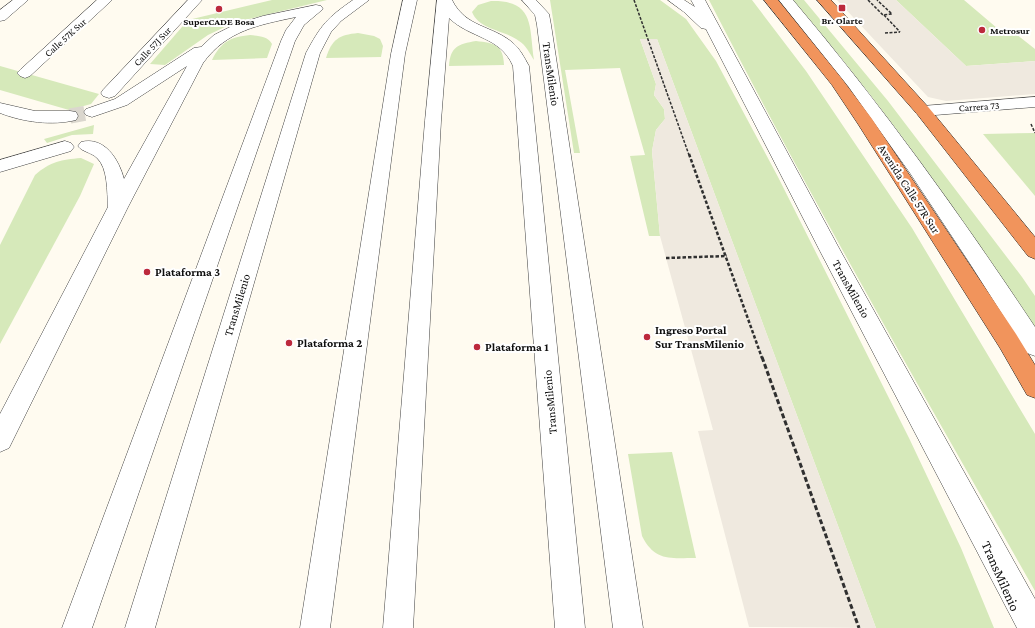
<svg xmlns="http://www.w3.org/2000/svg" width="1035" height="628" font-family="'Crimson Pro',serif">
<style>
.green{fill:#d6e9ba}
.plaza{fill:#efe9df}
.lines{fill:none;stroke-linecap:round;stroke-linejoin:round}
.minor-tunnel{stroke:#dbd7ce;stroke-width:15;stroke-dasharray:15 8;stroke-linecap:butt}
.minor-casing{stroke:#414141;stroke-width:1}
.highway-casing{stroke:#1f1f1f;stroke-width:1}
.path-far2{stroke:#303030;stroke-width:1.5;stroke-dasharray:3 1.5;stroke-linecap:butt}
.path-far1{stroke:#303030;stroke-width:2.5;stroke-dasharray:3.5 2;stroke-linecap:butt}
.path{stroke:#303030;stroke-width:3;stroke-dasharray:5 2.5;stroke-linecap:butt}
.minor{fill:#fff;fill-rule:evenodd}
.highway{fill:#f1945c;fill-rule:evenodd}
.poi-dot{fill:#bc293c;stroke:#fff;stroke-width:1.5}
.labels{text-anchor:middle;stroke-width:4;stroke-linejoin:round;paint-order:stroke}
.far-poi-label{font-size:10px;font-weight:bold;fill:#0e0e0e;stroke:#fff}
.far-street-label{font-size:10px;fill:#0e0e0e;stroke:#fff}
.street-label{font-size:12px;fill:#0e0e0e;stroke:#fff}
.poi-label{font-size:12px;font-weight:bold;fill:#0e0e0e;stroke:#fff;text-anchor:start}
.near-street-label{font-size:14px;fill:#0e0e0e;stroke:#fff}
</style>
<rect width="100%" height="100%" fill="#fffbf0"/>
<g class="green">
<polygon points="272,0 327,0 245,20 229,25 208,35 165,65 150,64 188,20"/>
<polygon points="550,0 660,0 686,19 716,61 778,177 909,438 961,548 994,628 876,628 657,39 640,39 656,84 654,95 664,109 665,119 656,130 652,151 660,236 649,236 630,156 645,155 620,68 565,70 580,153 574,153"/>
<path d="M709 0H752L806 71 912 228 1035 434V591C924 395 811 200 709 0Z"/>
<path d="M792 0H804L888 101 1022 277 1035 296V329C960 215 882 102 792 0Z"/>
<polygon points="896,0 964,0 1004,34 1016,34 1035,49 1035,61 966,66"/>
<path d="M491 1C535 0 529 26 534 60 530 54 526 45 519 41 505 30 479 30 472 12L478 5Z"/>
<path d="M358 33 374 36 380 39 383 46 381 57 326 58C332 39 339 35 358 33Z"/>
<path d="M250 35C258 36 268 36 272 44L267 58 212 60C221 42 230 37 250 35Z"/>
<path d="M476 41C495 43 503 45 504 65L449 66C450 47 458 44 476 41Z"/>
<polygon points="0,66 99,94 91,104 69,110 0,90"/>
<polygon points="94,125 93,134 72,135 47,143 44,139"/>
<polygon points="1035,133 1035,196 983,134"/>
<path d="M81 158 94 164 80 196 0 344V245L35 175C51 161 61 160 81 158Z"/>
<path d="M672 452 696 558C671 558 655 562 642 536L628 454Z"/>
</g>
<g class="plaza">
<polygon points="837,0 896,0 966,66 1035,61 1035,94 946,101 928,97"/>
<polygon points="640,39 657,39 876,628 749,627 698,431 713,430 660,236 652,151 656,130 665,119 664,109 654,95 656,84"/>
</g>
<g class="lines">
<polyline class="minor-tunnel" points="70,116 92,112"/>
<g class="minor-casing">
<g id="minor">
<polygon points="13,0 28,0 5,20 0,21 0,10"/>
<polygon points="97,0 112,0 30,76 25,78 20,76 17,73 20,70"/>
<polygon points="188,0 202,0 115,96 109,98 103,96 101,93 103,90"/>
<path d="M353 0H369L341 21 331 32 320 53 155 628H125L306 53C321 25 327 18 353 0Z"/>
<polygon points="403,0 417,0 405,54 330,628 300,628 391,54"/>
<path d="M437 0H452C466 28 492 25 513 43 520 49 524 57 529 66L585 628H555L513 66C500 36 471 39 449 18L441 121 413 628H383L425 121Z"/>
<polygon points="522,0 536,0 549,14 551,25 643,628 613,628 537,25 535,15"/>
<polygon points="668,0 684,0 695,7 691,0 705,0 840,250 1035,599 1035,628 1017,628 820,251 706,29 701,28 684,12"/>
<path d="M779 0H793C881 104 960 214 1035 327V356L1027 353 969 262 910 173 848 86Z"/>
<path d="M316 5 321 6 323 9 304 25 295 41 92 628H62L281 41 286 30 296 17C259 25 227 30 203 63L128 207 9 448 0 452V414L108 207C107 192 108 168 97 158 91 152 82 152 78 146L81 142C105 136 119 160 124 179L187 66 127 105 92 117 86 115 84 112 86 109 115 99 194 48 201 47 214 35 234 25 263 16Z"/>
<polygon points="1035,97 1035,107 923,116 917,114 915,111 917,108 923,106"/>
<path d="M0 103 35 111H70L76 112 78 116 76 120C52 126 23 122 0 113Z"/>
<polygon points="65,141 71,143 74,147 71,151 0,172 0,160"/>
</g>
</g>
<g class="highway-casing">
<g id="highway">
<polygon points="764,0 778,0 842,79 872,119 1016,334 1035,365 1035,398 1027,395 1000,348 858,124 832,85"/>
<polygon points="817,0 831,0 929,108 1035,237 1035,259 1028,256 917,114"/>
</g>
</g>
<g class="path-far2">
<polyline points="634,0 689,155"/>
<polyline points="868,0 883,15 892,14 877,0"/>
<polyline points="884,15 900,32"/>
<polyline points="885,33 900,32"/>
<polyline points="1031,124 1035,133"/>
</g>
<g class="path-far1">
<polyline points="689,154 762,358"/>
<polyline points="666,258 727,256"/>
</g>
<polyline class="path" points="762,357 859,628"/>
<use href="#minor" class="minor"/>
<use href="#highway" class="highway"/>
</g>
<g class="poi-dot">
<rect x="838" y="4" width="8" height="8" rx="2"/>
<circle cx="219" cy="9" r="4"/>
<circle cx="982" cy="30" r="4"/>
<circle cx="147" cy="272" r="4"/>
<circle cx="647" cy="337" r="4"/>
<circle cx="289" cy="343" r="4"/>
<circle cx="477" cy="347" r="4"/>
</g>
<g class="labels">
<g class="far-poi-label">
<text x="842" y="24">Br. Olarte</text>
<text x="219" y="25">SuperCADE Bosa</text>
<text x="990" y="34" text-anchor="start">Metrosur</text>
</g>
<g class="far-street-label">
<text transform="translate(65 37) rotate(-42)" y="4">Calle 57K Sur</text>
<text transform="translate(152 46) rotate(-47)" y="4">Calle 57J Sur</text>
<text transform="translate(979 106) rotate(-4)" y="4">Carrera 73</text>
</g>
<g class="street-label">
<text transform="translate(551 74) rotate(82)" y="4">TransMilenio</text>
<text transform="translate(909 189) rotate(57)" y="4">Avenida Calle 57R Sur</text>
<text transform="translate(851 289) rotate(61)" y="4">TransMilenio</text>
<text transform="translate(237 305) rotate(-73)" y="4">TransMilenio</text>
<text transform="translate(550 402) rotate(-95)" y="4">TransMilenio</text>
</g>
<g class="poi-label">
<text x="155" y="276">Plataforma 3</text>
<text x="655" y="334">Ingreso Portal<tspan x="655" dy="14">Sur TransMilenio</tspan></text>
<text x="297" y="347">Plataforma 2</text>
<text x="485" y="351">Plataforma 1</text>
</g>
<g class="near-street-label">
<text transform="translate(1001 576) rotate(66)" y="5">TransMilenio</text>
</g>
</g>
</svg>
